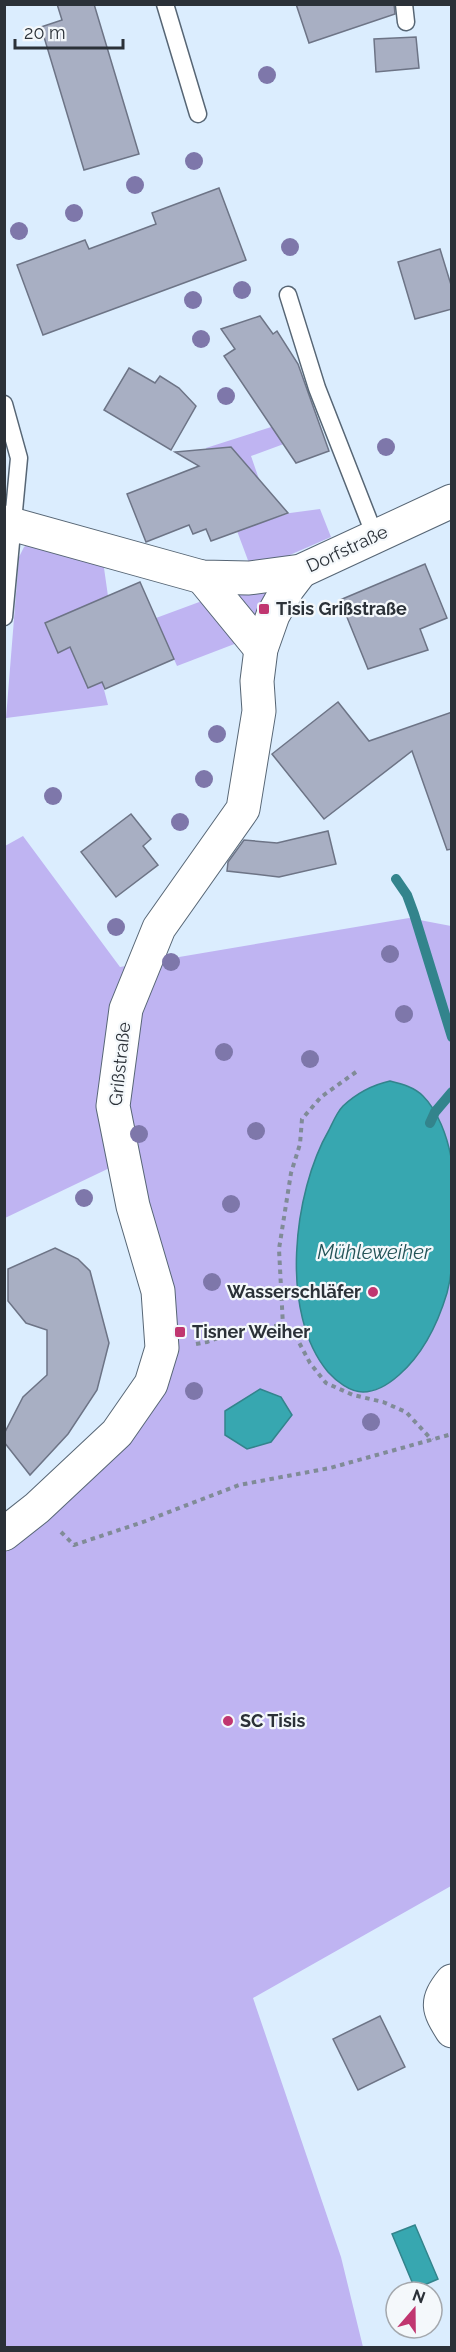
<svg xmlns="http://www.w3.org/2000/svg" width="456" height="2352" font-family="Raleway,sans-serif">
<style>
.green{fill:#bfb4f2}
.water{fill:#37a7b0;stroke:#33848c;stroke-width:1.5}
.lines{fill:none;stroke-linecap:round;stroke-linejoin:round}
.stream{stroke:#33848c;stroke-width:10}
.building{fill:#a8afc3;stroke:#6d7486;stroke-width:1.5}
.service-casing{stroke:#576675;stroke-width:19}
.minor-casing{stroke:#576675;stroke-width:35}
.path{stroke:#808b97;stroke-width:4;stroke-dasharray:4.5 4.5;stroke-linecap:butt}
.service{stroke:#fff;stroke-width:16}
.minor{stroke:#fff;stroke-width:33}
.tree{fill:#7e77aa}
.poi-dot{fill:#c03670;stroke:#f4f8fb;stroke-width:2}
.labels{text-anchor:middle;stroke-width:4.5;stroke-linejoin:round;paint-order:stroke}
.street-label{font-size:18px;fill:#2b3138;stroke:#f4f8fb}
.poi-label{font-size:18px;font-weight:bold;fill:#2b3138;stroke:#f4f8fb;text-anchor:start}
.water-label{font-size:20px;font-style:italic;fill:#245458;stroke:#f4f8fb}
</style>
<rect width="100%" height="100%" fill="#dbedfe"/>
<g class="green">
<polygon points="293,420 300,438 251,456 260,482 263,522 290,513 320,509 331,537 276,561 249,563 206,448"/>
<polygon points="31,542 103,561 108,596 45,624 58,653 70,647 102,682 108,705 6,718 19,557 24,547"/>
<polygon points="232,587 269,589 258,626"/>
<polygon points="202,601 237,643 177,666 156,618"/>
<polygon points="23,836 120,967 409,918 451,926 451,1886 253,1998 341,2257 363,2347 5,2347 5,1537 121,1436 159,1345 120,1163 5,1218 5,846"/>
</g>
<g class="water">
<path d="M390 1081C402 1084 414 1087 423 1096 438 1111 447 1136 451 1157 453 1172 452 1188 452 1203 452 1233 455 1264 447 1293 438 1323 423 1354 399 1375 390 1383 376 1392 363 1392 350 1392 336 1381 328 1372 279 1314 293 1192 329 1130 333 1122 337 1112 343 1106 357 1093 372 1085 390 1081Z"/>
<polygon points="260,1389 281,1397 292,1415 271,1442 247,1449 225,1435 225,1411"/>
<polygon points="415,2225 438,2279 415,2289 392,2234"/>
</g>
<g class="lines">
<g class="stream">
<polyline points="396,879 407,895 414,914 452,1037"/>
<polyline points="430,1123 435,1112 452,1092"/>
</g>
</g>
<g class="building">
<polygon points="57,4 94,4 139,154 84,170 41,27 62,20"/>
<polygon points="296,4 394,4 395,14 309,43"/>
<polygon points="416,37 419,68 376,72 374,39"/>
<polygon points="219,188 246,260 43,335 17,265 85,240 89,249 156,224 152,213"/>
<polygon points="440,249 452,288 452,309 415,319 398,262"/>
<polygon points="260,316 273,334 277,331 298,364 329,451 296,463 224,356 235,349 221,329"/>
<polygon points="129,368 155,383 160,376 179,388 196,406 171,450 104,410"/>
<polygon points="231,447 288,513 211,541 206,529 193,534 189,525 146,542 127,494 199,466 175,452"/>
<polygon points="425,564 447,618 420,629 428,650 368,669 340,600"/>
<polygon points="140,582 174,659 105,689 102,682 88,688 70,647 58,653 45,623"/>
<polygon points="338,702 369,741 452,712 452,849 447,850 412,751 324,819 272,754"/>
<polygon points="131,814 151,839 143,846 158,865 116,897 81,852"/>
<polygon points="328,831 336,864 279,877 227,871 228,862 244,840 277,843"/>
<polygon points="55,1248 78,1259 90,1271 109,1343 97,1390 68,1434 30,1475 4,1442 4,1434 23,1397 47,1375 47,1330 26,1323 8,1301 8,1269"/>
<polygon points="380,2016 405,2067 358,2090 333,2039"/>
</g>
<g class="lines">
<g class="service-casing">
<g id="service">
<polyline points="165,4 198,114"/>
<polyline points="404,4 406,22"/>
<polyline points="288,295 317,388 375,536"/>
<polyline points="4,404 19,458 4,617"/>
</g>
</g>
<g class="minor-casing">
<g id="minor">
<polyline points="4,522 202,577 249,578 301,571 452,501"/>
<polyline points="202,577 261,649"/>
<polyline points="4,1534 37,1508 117,1433 151,1384 162,1348 158,1291 133,1206 113,1106 126,1009 159,928 243,809 259,711 257,681 261,649 273,615 288,588 301,571"/>
<path d="M452 1981C435 2002 438 2009 452 2031"/>
</g>
</g>
<g class="path">
<polyline points="356,1072 321,1097 302,1119 300,1144 291,1173 279,1249 283,1326 295,1335 310,1363 326,1383 353,1395 383,1402 406,1412 432,1440"/>
<polyline points="196,1344 207,1342 252,1326 283,1326"/>
<polyline points="61,1532 74,1545 143,1522 239,1485 330,1468 452,1434"/>
</g>
<use href="#service" class="service"/>
<use href="#minor" class="minor"/>
</g>
<g class="tree">
<circle cx="267" cy="75" r="9"/>
<circle cx="194" cy="161" r="9"/>
<circle cx="135" cy="185" r="9"/>
<circle cx="74" cy="213" r="9"/>
<circle cx="19" cy="231" r="9"/>
<circle cx="290" cy="247" r="9"/>
<circle cx="242" cy="290" r="9"/>
<circle cx="193" cy="300" r="9"/>
<circle cx="201" cy="339" r="9"/>
<circle cx="226" cy="396" r="9"/>
<circle cx="386" cy="447" r="9"/>
<circle cx="217" cy="734" r="9"/>
<circle cx="204" cy="779" r="9"/>
<circle cx="53" cy="796" r="9"/>
<circle cx="180" cy="822" r="9"/>
<circle cx="116" cy="927" r="9"/>
<circle cx="390" cy="954" r="9"/>
<circle cx="171" cy="962" r="9"/>
<circle cx="404" cy="1014" r="9"/>
<circle cx="224" cy="1052" r="9"/>
<circle cx="310" cy="1059" r="9"/>
<circle cx="256" cy="1131" r="9"/>
<circle cx="139" cy="1134" r="9"/>
<circle cx="84" cy="1198" r="9"/>
<circle cx="231" cy="1204" r="9"/>
<circle cx="212" cy="1282" r="9"/>
<circle cx="194" cy="1391" r="9"/>
<circle cx="371" cy="1422" r="9"/>
</g>
<g class="poi-dot">
<rect x="258" y="603" width="12" height="12" rx="3"/>
<circle cx="373" cy="1292" r="6"/>
<rect x="174" y="1326" width="12" height="12" rx="3"/>
<circle cx="228" cy="1721" r="6"/>
</g>
<g class="labels">
<g class="street-label">
<text transform="translate(347 549) rotate(-25)" y="6">Dorfstraße</text>
<text transform="translate(120 1064) rotate(-84)" y="6">Grißstraße</text>
</g>
<g class="poi-label">
<text x="276" y="615">Tisis Grißstraße</text>
<text x="361" y="1298" text-anchor="end">Wasserschläfer</text>
<text x="192" y="1338">Tisner Weiher</text>
<text x="240" y="1727">SC Tisis</text>
</g>
<g class="water-label">
<text x="374" y="1259">Mühleweiher</text>
</g>
</g>
<rect width="456" height="2352" fill="none" stroke="#2b3138" stroke-width="12"/>
<g transform="translate(414 2310) rotate(20)"><circle r="28" fill="#f4f8fb" stroke="#a4a8ad" stroke-width="1.5"/>
<path d="M0-4.5L10 22L0 15L-10 22Z" fill="#c03670"/>
<text y="-9" font-size="16" font-weight="bold" text-anchor="middle" fill="#2b3138">N</text>
</g>
<path d="M15 39v9h108v-9" fill="none" stroke="#2b3138" stroke-width="3"/>
<text x="24" y="39" font-size="18" fill="#2b3138" stroke="#f4f8fb" stroke-width="4.5" paint-order="stroke">20 m</text>
</svg>
